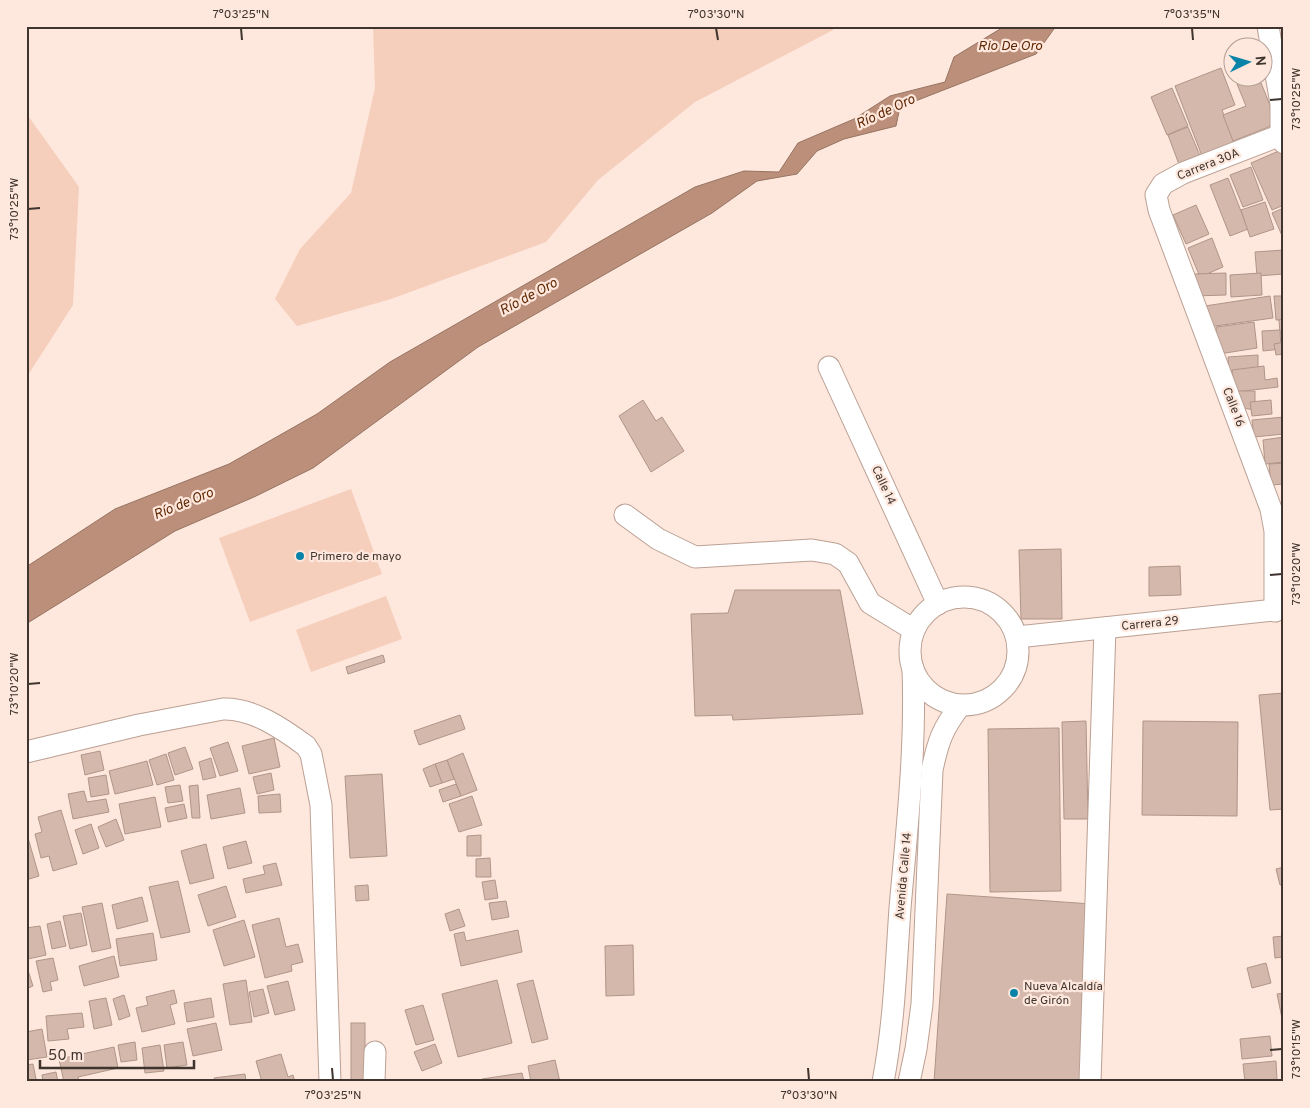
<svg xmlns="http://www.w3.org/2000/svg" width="1310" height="1108" font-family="Overpass,sans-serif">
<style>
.green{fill:#f5cebc}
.water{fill:#bc8f7a;stroke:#967463}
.building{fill:#d4b8ab;stroke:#b09589}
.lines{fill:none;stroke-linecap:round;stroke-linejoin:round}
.minor-casing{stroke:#bba094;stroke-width:23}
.minor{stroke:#fff;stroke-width:21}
.ticks{fill:none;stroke:#3f342e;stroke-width:2}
.poi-dot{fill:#0984a8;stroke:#fee7dc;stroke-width:2}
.labels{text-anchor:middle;stroke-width:4.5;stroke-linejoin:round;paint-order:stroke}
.street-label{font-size:12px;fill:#3f342e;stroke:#fee7dc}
.poi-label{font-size:12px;fill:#3f342e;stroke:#fee7dc;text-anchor:start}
.water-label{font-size:14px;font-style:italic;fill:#602804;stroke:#fee7dc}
.neatline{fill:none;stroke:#3f342e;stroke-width:2}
.ticks-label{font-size:12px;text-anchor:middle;fill:#3f342e}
</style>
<rect width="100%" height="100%" fill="#fee7dc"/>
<g class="green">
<polygon points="373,26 832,26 833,30 695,102 598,180 546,242 391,299 297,326 275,299 300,249 351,193 375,88"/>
<polygon points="26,113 79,187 73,305 26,378"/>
<polygon points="351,489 382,574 250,622 219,538"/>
<polygon points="386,596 402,639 311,672 296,630"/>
</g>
<polygon class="water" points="1005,26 1056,26 1036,54 900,107 896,126 844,139 817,151 797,174 757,181 712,213 478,347 313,468 254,497 175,531 26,624 26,567 115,509 229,464 317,414 390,362 695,187 744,171 779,172 798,143 854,119 890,96 945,82 954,57"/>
<g class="building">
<polygon points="1221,68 1235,105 1222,110 1235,144 1202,156 1175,86"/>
<polygon points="1253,78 1259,78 1274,115 1271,126 1233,141 1223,115 1246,106 1237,84"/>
<polygon points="1172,88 1188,126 1167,135 1151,97"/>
<polygon points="1188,127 1201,158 1180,167 1168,135"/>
<polygon points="1281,150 1284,156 1284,205 1272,210 1251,163"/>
<polygon points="1251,167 1263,200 1243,207 1230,175"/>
<polygon points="1228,178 1248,229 1230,236 1210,185"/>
<polygon points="1265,202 1274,229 1250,237 1241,210"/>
<polygon points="1196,205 1209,234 1186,244 1173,215"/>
<polygon points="1284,208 1284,240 1272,213"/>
<polygon points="1212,238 1223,267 1200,277 1188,248"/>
<polygon points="1284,250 1284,274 1257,276 1255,252"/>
<polygon points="1226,273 1226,295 1194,296 1194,274"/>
<polygon points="1261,273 1262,295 1231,297 1230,275"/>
<polygon points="1270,296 1273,318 1208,327 1205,306"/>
<polygon points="1274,296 1284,296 1284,320 1276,320"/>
<polygon points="1284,319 1284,333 1280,334 1279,320"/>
<polygon points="1254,322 1257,348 1219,354 1216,327"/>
<polygon points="1280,330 1281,349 1263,351 1262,331"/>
<polygon points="1284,342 1284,354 1276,355 1274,344"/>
<polygon points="1258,355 1258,369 1229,371 1228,357"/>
<polygon points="1264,366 1265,380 1277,378 1278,387 1235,392 1232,370"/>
<polygon points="1233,391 1255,391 1255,410 1236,407"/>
<polygon points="643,400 656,421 662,417 684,451 651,472 619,416"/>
<polygon points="1271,400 1272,414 1252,416 1250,402"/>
<polygon points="1284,417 1284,434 1254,437 1252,420"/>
<polygon points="1284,437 1284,462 1265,464 1263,440"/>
<polygon points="1284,463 1284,484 1271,485 1269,464"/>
<polygon points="1061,549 1062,619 1021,619 1019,550"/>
<polygon points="1180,566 1181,595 1149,596 1149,567"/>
<polygon points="735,590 840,590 863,714 733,720 732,715 695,716 691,614 728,613"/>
<polygon points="383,655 385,662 348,674 346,667"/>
<polygon points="1284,693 1284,809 1270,810 1259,695"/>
<polygon points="460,715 465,729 419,745 414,731"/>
<polygon points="1086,721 1088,819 1064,819 1062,722"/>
<polygon points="1143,721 1238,722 1237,816 1142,815"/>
<polygon points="1059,728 1061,891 990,892 988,729"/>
<polygon points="274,738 280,767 249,774 242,746"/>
<polygon points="228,742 238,771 220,776 210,748"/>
<polygon points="185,747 193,769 175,775 168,753"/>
<polygon points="100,751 104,770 85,775 81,755"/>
<polygon points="463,753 477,790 461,796 447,760"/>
<polygon points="166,754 174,780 157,785 149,760"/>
<polygon points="211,758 216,777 203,780 199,762"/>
<polygon points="447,760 454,779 442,783 435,764"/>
<polygon points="147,761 153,785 115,794 109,771"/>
<polygon points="435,764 442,783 430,787 423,769"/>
<polygon points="271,773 274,790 257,794 253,777"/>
<polygon points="382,774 387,856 350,858 345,776"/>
<polygon points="106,775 109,794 91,797 88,778"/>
<polygon points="456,784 461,796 443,802 439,790"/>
<polygon points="180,785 183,801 168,803 165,787"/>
<polygon points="198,785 200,818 192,818 189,786"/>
<polygon points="240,788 245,813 211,819 207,795"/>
<polygon points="84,791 87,802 106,799 109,812 73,819 68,794"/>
<polygon points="280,794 281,812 259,813 258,796"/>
<polygon points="472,796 482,825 459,832 449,804"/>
<polygon points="155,797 161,827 125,834 119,804"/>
<polygon points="184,804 187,818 168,822 165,808"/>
<polygon points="61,810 77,864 53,871 49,856 41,858 35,834 42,832 38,817"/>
<polygon points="116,819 124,840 106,847 98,827"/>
<polygon points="91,824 99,848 83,854 75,830"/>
<polygon points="26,831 39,876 26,880"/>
<polygon points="481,835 481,856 467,856 467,836"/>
<polygon points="246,841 252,863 228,869 223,847"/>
<polygon points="206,844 214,878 190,884 181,851"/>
<polygon points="490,858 491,877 476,877 476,859"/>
<polygon points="276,863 282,885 246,893 243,879 265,874 263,866"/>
<polygon points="1284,867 1284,884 1280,885 1276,869"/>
<polygon points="495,880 498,898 485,900 482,882"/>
<polygon points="178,881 190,932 161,938 149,887"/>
<polygon points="368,885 369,900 356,901 355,886"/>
<polygon points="226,886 236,917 208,926 198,895"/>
<polygon points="947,894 1092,904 1084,1082 934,1082"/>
<polygon points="142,897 148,921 117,929 112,905"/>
<polygon points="506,901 509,917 492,920 489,903"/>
<polygon points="102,903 111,948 92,952 82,907"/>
<polygon points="459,909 465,926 450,931 445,914"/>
<polygon points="81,913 87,945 70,949 63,916"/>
<polygon points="279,918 286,947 298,944 303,962 291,965 292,971 265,978 252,925"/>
<polygon points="244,920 255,957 224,966 213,930"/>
<polygon points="60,921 66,946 52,949 47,924"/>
<polygon points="40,926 46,955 28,959 26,948 26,928"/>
<polygon points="518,930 522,952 461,966 454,934 464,932 466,941"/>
<polygon points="153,933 157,960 120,966 116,939"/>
<polygon points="1284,936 1284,957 1275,958 1273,937"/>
<polygon points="633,945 634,995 606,996 605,946"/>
<polygon points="114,956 119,977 84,986 79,966"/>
<polygon points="53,958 58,980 50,982 52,990 43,992 36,961"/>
<polygon points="1266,963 1271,983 1252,988 1247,968"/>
<polygon points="26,964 33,986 26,989"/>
<polygon points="246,980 252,1022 230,1025 223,984"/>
<polygon points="497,980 512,1043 458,1057 442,994"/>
<polygon points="533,980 548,1039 532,1043 517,984"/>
<polygon points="288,981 295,1010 275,1015 267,986"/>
<polygon points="263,989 269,1013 254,1017 249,992"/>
<polygon points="174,990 177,1003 170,1005 175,1024 142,1032 136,1008 148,1005 146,997"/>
<polygon points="1284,993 1284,1028 1277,994"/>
<polygon points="124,995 130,1016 119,1020 113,999"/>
<polygon points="106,998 112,1025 94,1029 89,1001"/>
<polygon points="211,998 214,1017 187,1022 184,1003"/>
<polygon points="423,1005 434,1040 416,1045 405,1010"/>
<polygon points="82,1013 84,1027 67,1029 69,1039 48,1041 46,1016"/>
<polygon points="216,1023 222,1050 193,1056 187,1029"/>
<rect x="351" y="1023" width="14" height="59"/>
<polygon points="42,1029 47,1057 26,1060 26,1032"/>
<polygon points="1270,1036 1272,1056 1242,1059 1240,1039"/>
<polygon points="135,1042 137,1060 121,1062 118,1045"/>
<polygon points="183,1042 187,1065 167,1068 164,1045"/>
<polygon points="435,1044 442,1063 422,1071 414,1052"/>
<polygon points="160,1045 164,1071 145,1073 142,1048"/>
<polygon points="114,1047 118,1068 78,1077 79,1082 64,1082 59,1059"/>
<polygon points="281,1054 288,1077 293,1075 295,1082 262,1082 256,1061"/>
<polygon points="555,1060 560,1082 531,1082 528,1066"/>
<polygon points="1276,1061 1277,1080 1245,1082 1243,1064"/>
<polygon points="33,1064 36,1079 26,1081 26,1065"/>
<polygon points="56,1072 58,1082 43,1082 42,1075"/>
<polygon points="522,1073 524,1082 483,1082 482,1079"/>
<polygon points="245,1074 246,1082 215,1082 214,1078"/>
</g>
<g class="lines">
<g class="minor-casing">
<g id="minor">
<polyline points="1268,26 1281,104 1281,135 1284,143"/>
<polyline points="829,367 938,604"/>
<polyline points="625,515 658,539 695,557 812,550 835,554 848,563 870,603 914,630"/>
<circle cx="964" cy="651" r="54"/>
<polyline points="1275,611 1275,531 1271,509 1159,210 1156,195 1163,184 1183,173 1281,135"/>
<polyline points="1017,637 1284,609"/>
<path d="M26 752 139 725 223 709C253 708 283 729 306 746L311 754 321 805 330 1082"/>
<polyline points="374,1082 375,1052"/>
<path d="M883 1082C894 1025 896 966 900 908 907 828 916 749 913 669"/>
<path d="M909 1082 916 1049 922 1004 932 770C938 742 942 729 960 706"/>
<polyline points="1090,1082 1105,628"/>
</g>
</g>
<use href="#minor" class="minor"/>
</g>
<path class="ticks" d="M241 28 242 40M716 28 718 40M1192 28 1193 40M1270 100 1282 99M28 209 40 208M1270 575 1282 574M28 684 40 683M1270 1050 1282 1049M332 1068 333 1080M808 1068 809 1080"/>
<g class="poi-dot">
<circle cx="300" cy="556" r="5"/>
<circle cx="1014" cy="993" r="5"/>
</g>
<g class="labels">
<g class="street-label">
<text transform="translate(1208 164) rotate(-22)" y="4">Carrera 30A</text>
<text transform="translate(1234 407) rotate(69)" y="4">Calle 16</text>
<text transform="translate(884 485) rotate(65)" y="4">Calle 14</text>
<text transform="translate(1150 623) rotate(-6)" y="4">Carrera 29</text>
<text transform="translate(903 876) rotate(-85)" y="4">Avenida Calle 14</text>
</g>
<g class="poi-label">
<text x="310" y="560">Primero de mayo</text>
<text x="1024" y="990">Nueva Alcaldía<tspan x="1024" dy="14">de Girón</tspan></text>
</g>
<g class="water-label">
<text x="1010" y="50">Rio De Oro</text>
<text transform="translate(885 111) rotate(-25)" y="5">Río de Oro</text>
<text transform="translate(528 296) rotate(-28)" y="5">Río de Oro</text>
<text transform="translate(183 503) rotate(-22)" y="5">Río de Oro</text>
</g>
</g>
<rect width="1310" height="1108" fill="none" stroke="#fee7dc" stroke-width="55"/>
<g transform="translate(1248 62) rotate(85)"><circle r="24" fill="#fee7dc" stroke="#b29f96"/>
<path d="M0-4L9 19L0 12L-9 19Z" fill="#0984a8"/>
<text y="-8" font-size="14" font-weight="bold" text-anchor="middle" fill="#3f342e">N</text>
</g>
<path d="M40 1060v8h154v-8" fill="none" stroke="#3f342e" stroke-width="2.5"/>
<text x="48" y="1060" font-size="15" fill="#3f342e" stroke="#fee7dc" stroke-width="4" paint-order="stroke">50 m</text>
<rect x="28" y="28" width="1254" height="1052" class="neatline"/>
<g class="ticks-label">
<text x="241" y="18">7°03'25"N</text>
<text x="716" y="18">7°03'30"N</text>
<text x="1192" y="18">7°03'35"N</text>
<text transform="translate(1296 99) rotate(-90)" y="4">73°10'25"W</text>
<text transform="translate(14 209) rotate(-90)" y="4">73°10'25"W</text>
<text transform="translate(1296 574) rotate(-90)" y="4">73°10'20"W</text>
<text transform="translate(14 684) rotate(-90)" y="4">73°10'20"W</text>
<text transform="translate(1296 1049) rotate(-90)" y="4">73°10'15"W</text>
<text x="333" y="1099">7°03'25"N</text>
<text x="809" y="1099">7°03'30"N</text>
</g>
</svg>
